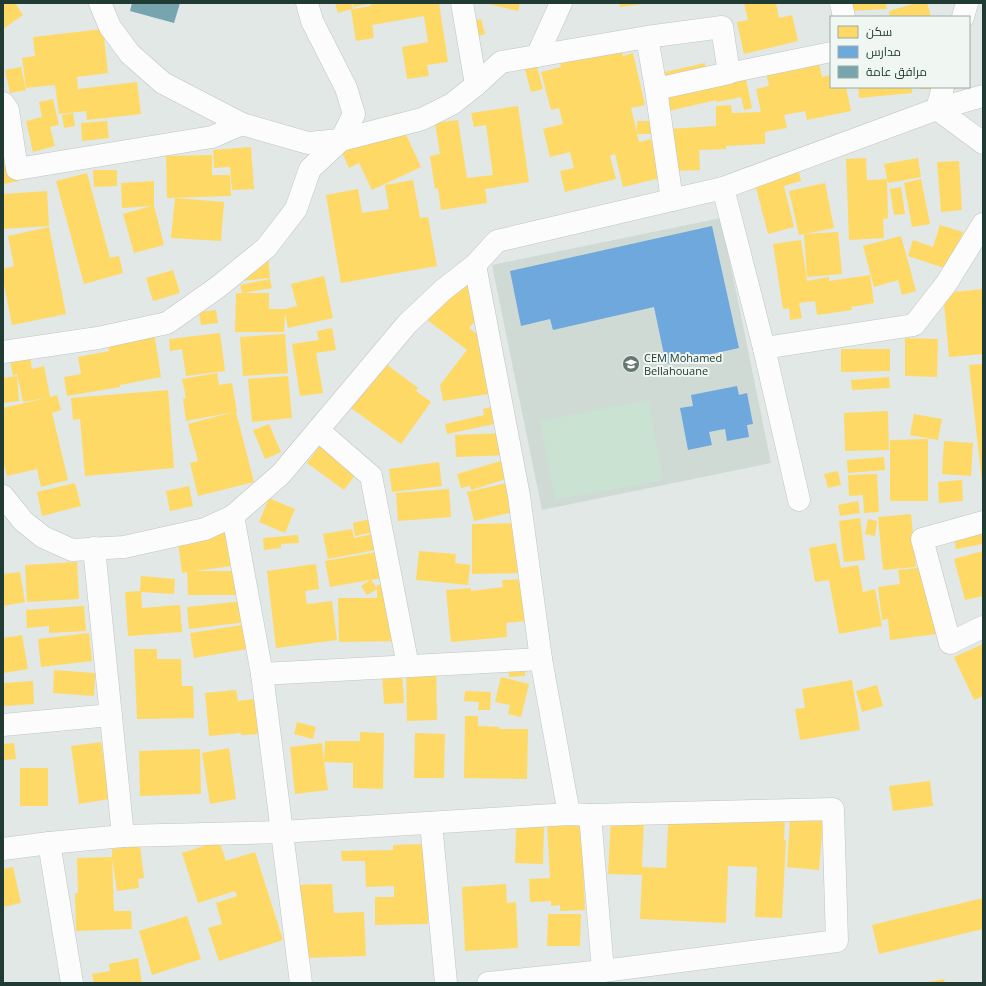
<svg xmlns="http://www.w3.org/2000/svg" width="986" height="986" font-family="'Open Sans',Cairo,sans-serif">
<style>
.built{fill:#cfdad5}
.green{fill:#cae2d1}
.homes{fill:#ffd966}
.schools{fill:#6fa8dc}
.public{fill:#76a5af}
.lines{fill:none;stroke-linecap:round;stroke-linejoin:round}
.pedestrian-casing{stroke:#bfc5c2;stroke-width:21}
.minor-casing{stroke:#bfc5c2;stroke-width:23}
.pedestrian{stroke:#fbfcfb;stroke-width:20}
.minor{stroke:#fbfcfb;stroke-width:22}
.labels{text-anchor:middle;stroke-width:4;stroke-linejoin:round;paint-order:stroke}
.poi-label{font-size:11px;fill:#203b33;stroke:#f0f7f3;text-anchor:start}
</style>
<rect width="100%" height="100%" fill="#e2e8e5"/>
<polygon class="built" points="721,218 771,463 542,510 492,265"/>
<polygon class="green" points="648,400 663,480 555,500 540,421"/>
<g class="homes">
<polygon points="3,3 15,3 23,15 3,29"/>
<polygon points="335,3 351,3 353,9 371,6 371,3 439,3 448,62 427,65 429,76 407,79 402,47 428,42 424,16 372,25 374,38 356,41 351,9 338,13"/>
<polygon points="353,3 369,3 369,4 353,7"/>
<polygon points="484,3 520,3 518,11"/>
<polygon points="619,3 642,3 642,4 620,7"/>
<polygon points="744,3 776,3 779,18 792,15 798,41 744,54 737,22 748,20"/>
<polygon points="848,3 886,3 887,9 849,11"/>
<polygon points="916,3 927,3 931,17 890,17 889,11"/>
<polygon points="481,19 485,34 472,38 468,22"/>
<polygon points="103,29 108,73 77,77 78,89 137,82 141,114 87,120 86,111 59,114 55,85 26,88 22,58 35,56 33,37"/>
<polygon points="619,38 623,56 633,53 645,105 631,108 637,133 637,121 652,121 651,134 637,134 639,142 651,139 660,178 623,187 615,154 610,156 616,179 565,192 560,171 574,168 570,152 550,157 543,129 563,124 559,108 551,110 541,72 561,67 557,53"/>
<polygon points="534,56 543,89 531,92 522,59"/>
<polygon points="705,63 707,72 743,65 752,108 744,110 741,97 717,102 716,100 656,114 647,76"/>
<polygon points="764,63 819,63 822,77 831,75 831,87 846,87 851,111 807,120 805,111 784,115 787,128 765,132 765,144 726,146 726,149 699,150 700,170 671,171 669,129 716,126 716,106 731,105 732,113 761,112 756,89 769,86"/>
<polygon points="21,67 26,90 10,93 5,70"/>
<polygon points="858,87 912,87 912,93 859,98"/>
<polygon points="920,87 955,87 955,90 920,89"/>
<polygon points="53,99 59,125 50,127 55,146 33,152 26,121 42,117 39,102"/>
<polygon points="518,106 529,182 485,189 487,203 441,210 438,188 435,189 430,156 440,154 435,123 458,120 467,178 493,175 486,125 474,127 471,113"/>
<polygon points="73,113 75,126 64,128 62,115"/>
<polygon points="396,113 421,167 372,190 359,163 349,168 340,148 355,132"/>
<polygon points="107,121 109,138 82,141 81,123"/>
<polygon points="251,147 254,189 232,190 230,167 214,168 213,150"/>
<polygon points="212,155 212,175 230,175 231,196 167,198 166,156"/>
<polygon points="866,158 867,180 887,179 888,218 883,219 884,238 849,240 846,159"/>
<polygon points="918,158 921,177 888,183 884,164"/>
<polygon points="959,161 962,210 941,212 937,162"/>
<polygon points="17,163 19,181 3,184 3,166"/>
<polygon points="797,164 801,181 784,186 794,227 768,234 753,176"/>
<polygon points="93,170 117,170 117,186 94,187"/>
<polygon points="87,173 110,258 119,256 123,273 84,284 56,181"/>
<polygon points="921,179 930,224 912,227 904,183"/>
<polygon points="413,180 420,218 428,217 437,266 341,283 326,195 358,189 362,213 389,209 385,185"/>
<polygon points="154,181 154,206 164,245 134,253 123,214 151,206 122,208 121,183"/>
<polygon points="825,183 834,228 799,235 789,191"/>
<polygon points="901,187 905,214 894,215 890,189"/>
<polygon points="47,191 49,226 3,229 3,194"/>
<polygon points="175,198 224,202 221,241 171,238"/>
<polygon points="940,225 963,232 950,270 908,256 913,240 933,247"/>
<polygon points="49,227 66,314 12,325 3,279 3,269 14,266 8,236"/>
<polygon points="838,232 842,274 807,277 804,234"/>
<polygon points="901,236 916,291 902,295 898,280 874,287 863,246"/>
<polygon points="801,240 807,281 829,277 829,281 870,275 874,303 851,307 852,310 817,315 815,301 799,303 802,318 790,320 789,308 783,309 773,244"/>
<polygon points="268,255 270,278 240,281"/>
<polygon points="173,270 180,293 153,301 146,278"/>
<polygon points="455,273 470,284 475,321 469,328 488,342 495,393 443,401 440,385 467,350 422,316"/>
<polygon points="324,276 333,318 288,328 285,313 284,332 235,332 236,293 242,293 240,285 270,279 272,288 242,293 269,293 269,309 285,309 297,306 291,284"/>
<polygon points="983,289 983,354 949,357 943,293"/>
<polygon points="216,310 218,323 201,325 199,312"/>
<polygon points="332,328 336,350 316,353 323,393 300,396 292,344 319,340 317,331"/>
<polygon points="154,332 161,377 120,385 120,387 67,396 64,377 81,374 78,357 109,351 107,340"/>
<polygon points="220,333 225,371 186,376 182,349 170,351 169,339"/>
<polygon points="285,334 288,373 243,376 240,337"/>
<polygon points="905,338 938,339 937,377 905,376"/>
<polygon points="841,349 890,349 890,371 841,372"/>
<polygon points="30,356 32,369 44,366 50,397 57,395 61,410 52,413 68,480 41,487 37,469 7,476 3,461 3,408 46,398 23,402 17,374 13,376 10,360"/>
<polygon points="378,358 418,388 416,391 431,402 401,444 344,403"/>
<polygon points="983,364 983,483 982,483 969,365"/>
<polygon points="217,373 219,385 232,383 237,412 236,412 254,482 198,496 190,463 198,461 188,424 234,412 186,421 183,399 186,398 182,379"/>
<polygon points="17,376 19,401 3,403 3,378"/>
<polygon points="288,376 292,418 252,422 248,379"/>
<polygon points="889,377 890,388 852,390 851,380"/>
<polygon points="168,390 174,468 85,476 80,419 73,420 71,398"/>
<polygon points="495,406 499,423 447,434 445,424 484,415 483,409"/>
<polygon points="888,411 889,450 845,451 844,413"/>
<polygon points="914,414 942,419 938,440 910,435"/>
<polygon points="269,424 281,452 265,459 253,430"/>
<polygon points="508,433 508,455 456,457 455,435"/>
<polygon points="329,434 365,462 344,490 307,463"/>
<polygon points="928,439 928,501 890,501 890,440"/>
<polygon points="944,441 973,443 971,476 942,474"/>
<polygon points="514,457 519,475 471,490 470,486 461,488 457,474"/>
<polygon points="884,457 885,470 848,473 847,460"/>
<polygon points="439,462 442,486 392,492 389,469"/>
<polygon points="838,471 841,485 828,488 824,474"/>
<polygon points="877,474 879,512 864,513 863,495 849,496 848,475"/>
<polygon points="962,480 963,501 939,503 938,482"/>
<polygon points="511,482 518,511 474,521 467,492"/>
<polygon points="75,483 81,506 42,516 37,492"/>
<polygon points="189,486 193,506 170,511 166,491"/>
<polygon points="449,489 451,517 398,521 396,493"/>
<polygon points="269,498 295,509 285,533 259,522"/>
<polygon points="858,501 860,513 840,516 838,505"/>
<polygon points="911,514 916,567 883,570 878,517"/>
<polygon points="375,518 378,531 355,536 353,523"/>
<polygon points="860,518 865,560 844,562 839,521"/>
<polygon points="983,518 983,544 956,549 952,524"/>
<polygon points="868,519 877,521 875,536 865,534"/>
<polygon points="523,523 523,573 472,574 472,524"/>
<polygon points="234,526 239,565 195,571 239,571 239,595 188,595 187,572 182,573 178,542"/>
<polygon points="352,529 354,538 377,533 380,549 328,559 323,534"/>
<polygon points="298,535 299,543 281,544 281,548 264,550 263,538"/>
<polygon points="836,543 841,568 858,565 863,592 875,589 882,626 839,634 829,580 815,582 809,548"/>
<polygon points="383,551 387,577 371,580 377,588 377,585 399,585 400,641 339,642 338,598 377,598 377,589 367,595 361,586 370,580 330,587 325,561"/>
<polygon points="419,551 456,554 455,563 470,565 468,585 416,580"/>
<polygon points="983,551 983,596 965,600 954,559"/>
<polygon points="77,562 79,599 27,602 25,565"/>
<polygon points="316,564 319,589 305,591 307,604 332,601 337,640 276,648 267,571"/>
<polygon points="936,566 944,633 890,640 888,619 882,620 878,587 900,584 898,570"/>
<polygon points="20,572 25,602 3,606 3,574"/>
<polygon points="141,576 175,579 174,594 141,592 142,608 180,605 182,632 128,636 125,592 140,591"/>
<polygon points="525,579 528,621 506,623 507,637 451,642 446,590 471,588 471,591 503,587 502,580"/>
<polygon points="244,601 246,622 189,629 187,607"/>
<polygon points="84,606 86,631 49,633 49,626 27,628 26,610"/>
<polygon points="249,624 253,648 194,658 190,633"/>
<polygon points="89,633 92,661 41,667 38,639"/>
<polygon points="22,635 28,669 3,673 3,638"/>
<polygon points="983,644 983,696 974,700 954,657"/>
<polygon points="134,649 157,649 157,659 181,659 182,686 193,686 194,718 137,719"/>
<polygon points="508,658 525,658 525,676 509,677"/>
<polygon points="436,661 437,720 407,721 406,662"/>
<polygon points="54,670 95,673 94,696 53,693"/>
<polygon points="402,672 404,703 384,704 382,673"/>
<polygon points="501,677 529,684 521,717 508,714 510,705 495,702"/>
<polygon points="852,680 860,730 800,740 795,709 805,708 802,689"/>
<polygon points="33,681 34,704 3,706 3,683"/>
<polygon points="877,685 883,706 862,712 856,691"/>
<polygon points="236,690 238,701 257,699 259,734 241,735 241,733 209,736 205,693"/>
<polygon points="465,691 491,692 490,710 478,710 479,702 464,701"/>
<polygon points="465,716 478,716 478,726 499,727 500,729 528,729 527,779 464,778"/>
<polygon points="297,722 316,727 313,739 294,734"/>
<polygon points="360,732 384,733 383,789 353,788 353,763 324,762 328,790 295,794 290,747 322,743 324,762 325,741 360,741"/>
<polygon points="415,733 445,734 444,778 414,778"/>
<polygon points="101,742 109,799 79,804 71,746"/>
<polygon points="14,743 16,759 3,760 3,744"/>
<polygon points="229,748 236,799 210,804 202,753"/>
<polygon points="200,749 201,794 140,796 139,751"/>
<rect x="20" y="768" width="28" height="38"/>
<polygon points="930,781 933,806 893,811 889,786"/>
<polygon points="669,807 785,813 784,840 786,840 782,918 755,917 757,867 728,866 726,923 640,919 642,875 608,874 611,816 644,818 642,867 666,868"/>
<polygon points="790,819 823,821 819,870 787,867"/>
<polygon points="581,822 585,910 560,911 560,905 551,906 551,901 530,902 529,879 550,878 547,824"/>
<polygon points="516,825 544,826 543,864 515,863"/>
<polygon points="219,841 226,861 255,852 283,940 219,961 208,928 222,924 216,903 237,896 235,891 198,903 182,853"/>
<polygon points="427,844 428,924 375,925 375,897 394,897 394,886 366,887 365,861 342,861 341,851 393,850 393,845"/>
<polygon points="140,846 144,878 138,879 139,888 117,891 112,859 114,911 131,911 132,929 76,931 75,893 78,893 77,858 112,857 112,849"/>
<polygon points="13,867 21,903 3,907 3,869"/>
<polygon points="332,884 334,913 364,912 366,956 301,958 298,885"/>
<polygon points="506,884 507,903 516,902 518,948 465,951 462,887"/>
<polygon points="983,898 983,929 879,954 872,925"/>
<polygon points="548,914 581,914 580,946 547,946"/>
<polygon points="187,916 201,959 152,975 139,931"/>
<polygon points="138,958 142,983 94,983 92,974 110,971 109,964"/>
<polygon points="944,979 945,983 928,983 928,982"/>
</g>
<g class="schools">
<polygon points="712,226 739,348 666,364 654,307 553,330 550,319 521,326 510,271"/>
<polygon points="737,386 739,395 747,393 753,424 747,425 749,437 727,441 725,429 709,432 712,445 688,450 680,408 693,406 691,395"/>
</g>
<polygon class="public" points="132,3 180,3 174,23 130,11"/>
<g class="lines">
<g class="pedestrian-casing">
<polyline id="pedestrian" points="729,73 831,52"/>
</g>
<g class="minor-casing">
<g id="minor">
<polyline points="100,3 110,27 130,54 163,83 242,124 308,143 341,140 422,119 452,104 476,85 501,62 647,37 722,27 729,73 656,89 647,37"/>
<polyline points="462,3 476,85"/>
<polyline points="841,3 844,17"/>
<polyline points="963,17 967,3"/>
<polyline points="537,56 561,3"/>
<polyline points="943,87 937,109 983,143"/>
<polyline points="656,89 672,200"/>
<polyline points="3,103 8,110 17,169 212,137 242,124"/>
<polyline points="723,188 764,348 799,500"/>
<polyline points="475,265 519,496 541,659 569,814"/>
<polyline points="764,348 914,325 946,284 983,224"/>
<polyline points="3,352 98,338 167,323 218,287 266,248 296,209 310,169 341,140 354,114 346,88 312,21 307,3"/>
<polyline points="318,430 371,476 408,666"/>
<polyline points="3,496 23,521 43,537 72,550 124,547 205,529 233,516 281,474 407,324 443,290 475,265 497,241 723,188 937,109 983,96"/>
<polyline points="233,516 262,674 301,983"/>
<polyline points="983,522 922,539 950,643 983,627"/>
<polyline points="94,548 123,836"/>
<polyline points="262,674 541,659"/>
<polyline points="3,725 111,715"/>
<polyline points="590,815 603,971"/>
<polyline points="431,823 446,983"/>
<polyline points="3,849 49,843"/>
<polyline points="72,983 49,843 123,836 281,832 569,814 590,815 833,809 837,941 603,971 488,983"/>
</g>
</g>
<use href="#pedestrian" class="pedestrian"/>
<use href="#minor" class="minor"/>
</g>
<defs>
<g id="school-disc" transform="scale(0.9)"><circle r="9.5" fill="#647871" stroke="#f0f7f3"/><path d="M0-5L7-2L0 1L-7-2ZM-4 1L0 2.5L4 1V4Q0 6-4 4Z" fill="#fff"/></g>
</defs>
<g fill-rule="evenodd">
<use href="#school-disc" x="631" y="364"/>
</g>
<g class="labels">
<g class="poi-label">
<text x="644" y="362">CEM Mohamed<tspan x="644" dy="13">Bellahouane</tspan></text>
</g>
</g>
<rect width="986" height="986" fill="none" stroke="#203b33" stroke-width="8"/>
<rect x="830" y="16" width="140" height="72" fill="#f0f7f3" stroke="#9daca6"/>
<rect x="838" y="26" width="20" height="12" fill="#ffd966" stroke="#9daca6"/>
<text x="866" y="36" font-size="12" fill="#203b33">سكن</text>
<rect x="838" y="46" width="20" height="12" fill="#6fa8dc" stroke="#9daca6"/>
<text x="866" y="56" font-size="12" fill="#203b33">مدارس</text>
<rect x="838" y="66" width="20" height="12" fill="#76a5af" stroke="#9daca6"/>
<text x="866" y="76" font-size="12" fill="#203b33">مرافق عامة</text>
</svg>
